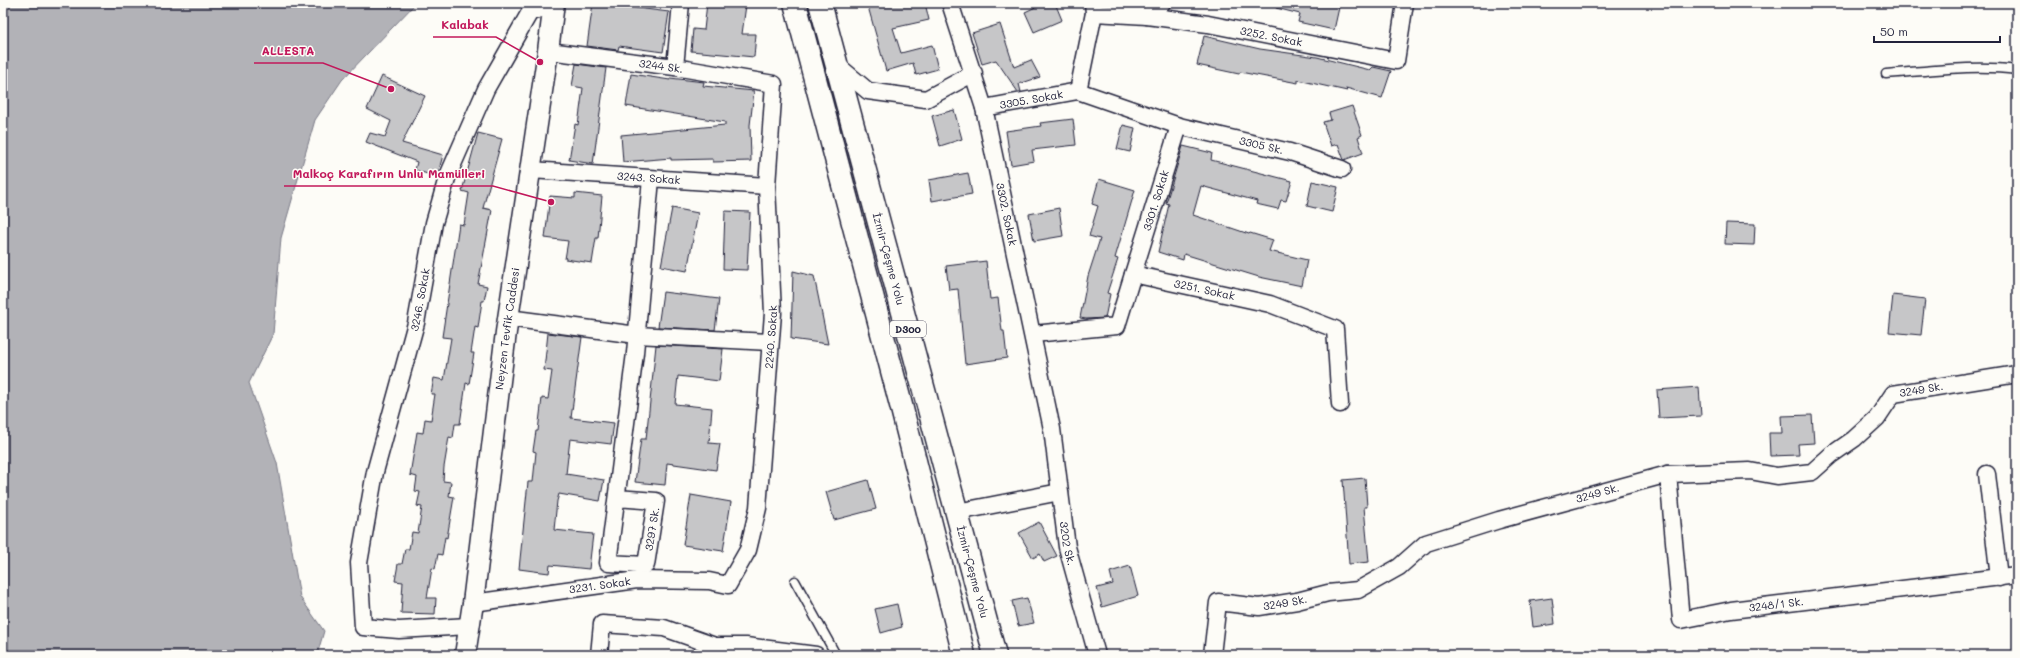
<svg xmlns="http://www.w3.org/2000/svg" width="2020" height="658" font-family="Mali,sans-serif">
<style>
.water{fill:#b2b2b7;stroke:#787885}
.building{fill:#c6c6c8;stroke:#22223b}
.lines{fill:none;stroke-linecap:round;stroke-linejoin:round}
.service-casing{stroke:#22223b;stroke-width:11}
.minor-casing{stroke:#22223b;stroke-width:19}
.tertiary-casing{stroke:#22223b;stroke-width:23}
.trunk-casing{stroke:#22223b;stroke-width:25}
.service{stroke:#fdfcf7;stroke-width:8}
.minor{stroke:#fdfcf7;stroke-width:16}
.tertiary{stroke:#fdfcf7;stroke-width:20}
.trunk{stroke:#fdfcf7;stroke-width:22}
.labels{text-anchor:middle;stroke-width:3;stroke-linejoin:round;paint-order:stroke}
.shield{fill:#fdfcf7;stroke:#646373;stroke-width:1}
.shield-label{font-size:10px;font-weight:bold;fill:#22223b}
.street-label{font-size:11px;fill:#22223b;stroke:#fdfcf7}
.leader{fill:none;stroke:#c2185b;stroke-width:1.5}
.callout-dot{fill:#c2185b;stroke:#fdfcf7;stroke-width:1.5}
.callout-label{font-size:12px;text-anchor:middle;font-weight:bold;fill:#c2185b;stroke:#fdfcf7;stroke-width:3;stroke-linejoin:round;paint-order:stroke}
</style>
<rect width="100%" height="100%" fill="#fdfcf7"/>
<filter id="ink" filterUnits="userSpaceOnUse"><feTurbulence type="fractalNoise" baseFrequency=".025" numOctaves="2"/><feDisplacementMap in="SourceGraphic" scale="8" xChannelSelector="R" yChannelSelector="G"/><feConvolveMatrix kernelMatrix="1 2 1 2 8 2 1 2 1" color-interpolation-filters="sRGB"/></filter>
<g filter="url(#ink)">
<polygon class="water" points="3,3 416,3 342,80 315,120 281,238 273,334 249,383 277,463 300,597 324,631 317,655 3,655"/>
<g class="building">
<polygon points="593,3 622,3 621,6 669,12 663,52 619,46 618,50 587,46"/>
<polygon points="707,3 746,5 742,34 756,34 754,57 691,51 693,29 704,30"/>
<polygon points="867,3 925,3 929,20 893,28 901,53 932,45 938,69 916,75 913,63 886,71"/>
<polygon points="1044,3 1055,3 1062,20 1034,32 1025,12"/>
<polygon points="1277,3 1340,3 1334,30 1298,22 1300,14 1276,8"/>
<polygon points="1000,24 1014,67 1031,60 1040,77 1019,84 1021,92 1018,92 996,60 982,64 972,33"/>
<polygon points="1204,36 1260,49 1317,57 1370,70 1373,67 1391,71 1382,98 1346,88 1347,91 1298,80 1298,83 1240,72 1239,74 1197,65"/>
<polygon points="576,64 606,68 593,164 569,160 575,124 578,125 583,88 572,86"/>
<polygon points="631,74 670,80 670,78 704,82 703,86 754,91 750,125 751,161 713,162 713,159 671,160 671,158 623,162 621,135 725,125 725,122 626,106"/>
<polygon points="382,76 425,96 402,143 443,155 437,177 415,170 417,162 366,142 370,133 385,137 391,121 367,109"/>
<polygon points="1352,106 1362,135 1358,137 1363,153 1344,160 1338,144 1331,146 1323,122 1331,120 1329,113"/>
<polygon points="954,110 962,139 940,146 932,116"/>
<polygon points="1073,119 1076,145 1032,150 1034,161 1011,165 1006,131 1041,126 1040,123"/>
<polygon points="1123,125 1135,128 1130,152 1117,149"/>
<polygon points="478,133 502,139 483,208 492,210 478,284 487,286 484,301 482,301 478,328 475,327 471,353 474,353 469,384 466,383 460,424 455,424 453,438 449,437 444,467 443,481 451,482 449,496 454,497 447,538 445,537 442,555 438,554 435,569 432,568 427,598 436,598 435,614 401,613 403,582 395,581 398,564 402,564 405,549 409,549 412,532 418,533 422,507 417,506 420,492 415,491 417,477 410,475 417,432 423,433 425,419 431,420 435,394 431,394 434,378 444,380 451,338 442,337 459,224 464,225 469,193 462,191"/>
<polygon points="1183,146 1212,153 1211,160 1292,181 1286,201 1281,200 1278,209 1256,204 1257,201 1201,186 1193,215 1249,234 1250,233 1273,240 1269,251 1307,260 1302,286 1259,277 1184,254 1183,260 1158,252 1169,204 1166,203"/>
<polygon points="968,173 972,194 932,201 929,180"/>
<polygon points="1099,179 1135,190 1115,258 1118,259 1107,293 1110,294 1105,318 1086,319 1080,318 1088,276 1100,239 1089,236 1098,206 1092,204"/>
<polygon points="1312,181 1338,187 1332,212 1307,206"/>
<polygon points="575,193 602,196 598,238 596,238 592,263 565,259 568,241 545,238 550,196 575,198"/>
<polygon points="672,208 698,213 687,271 661,266"/>
<polygon points="1059,208 1063,236 1034,241 1029,214"/>
<polygon points="725,211 750,212 747,270 723,269"/>
<polygon points="1726,223 1755,224 1754,245 1725,244"/>
<polygon points="986,261 990,299 998,298 1002,331 1004,331 1007,358 965,364 958,289 949,290 946,266"/>
<polygon points="793,271 814,276 828,344 791,339"/>
<polygon points="663,292 719,299 715,330 658,327"/>
<polygon points="1893,295 1925,299 1921,335 1889,332"/>
<polygon points="548,333 582,337 571,418 614,423 611,444 570,439 566,474 604,480 600,501 559,494 557,501 554,530 593,534 589,569 550,565 549,573 519,569 528,482 533,482 536,452 533,451 536,431 538,431 542,398 548,399 552,371 544,370"/>
<polygon points="656,345 723,349 719,381 678,376 675,404 712,408 709,443 720,444 716,470 667,463 665,485 635,482 641,439 646,439"/>
<polygon points="1699,387 1701,416 1659,418 1657,390"/>
<polygon points="1812,415 1814,443 1798,444 1799,455 1770,456 1769,433 1782,433 1781,416"/>
<polygon points="1365,478 1367,507 1364,507 1369,562 1349,564 1343,480"/>
<polygon points="868,480 876,509 834,520 826,492"/>
<polygon points="691,495 731,502 723,551 683,545"/>
<polygon points="1039,522 1057,556 1044,562 1040,554 1033,558 1019,533"/>
<polygon points="1130,566 1138,596 1102,607 1097,588 1113,584 1110,572"/>
<polygon points="1027,598 1034,623 1018,626 1012,601"/>
<polygon points="1552,598 1555,624 1533,627 1530,601"/>
<polygon points="897,604 902,627 881,633 875,609"/>
</g>
<g class="lines">
<g class="service-casing">
<g id="service">
<path d="M1886 74C1929 71 1974 64 2017 70"/>
<polyline points="795,581 836,655"/>
</g>
</g>
<g class="minor-casing">
<g id="minor">
<path id="s1" d="M950 3 984 108 1052 429 1067 547 1097 655"/>
<polyline points="1094,13 1147,16 1162,3"/>
<path id="s2" d="M1147 16 1208 24 1396 61 1405 3"/>
<polyline points="837,65 868,91 926,99 974,73"/>
<polyline points="675,67 681,3"/>
<polyline points="1078,91 1094,13 1093,3"/>
<path id="s3" d="M984 108 1078 91 1179 126 1290 152 1342 169"/>
<path id="s4" d="M531 170 767 186"/>
<path id="s5" d="M1133 274 1179 126"/>
<polyline points="508,318 637,335 770,342"/>
<path id="s6" d="M1033 334 1117 326 1133 274 1270 304 1335 329 1340 404"/>
<path id="s7" d="M1668 474 1681 620 1731 610 2017 575"/>
<polyline points="1987,474 1999,578"/>
<polyline points="617,498 656,501 646,565 608,563 635,353 651,179"/>
<polyline points="957,512 1060,492"/>
<path id="s8" d="M473 603 637 580 709 581 728 585 748 550 758 508 773 313 767 186 774 84 675 67 548 51"/>
<path id="s9" d="M469 626 399 630 363 627 359 563 375 472 416 323 434 223 447 178 486 89 530 12 553 6"/>
<polyline points="599,655 602,624 664,628 715,646 746,646 816,655"/>
<path id="s10" d="M1212 655 1218 602 1259 607 1297 601 1328 593 1358 590 1399 567 1426 543 1499 520 1668 474 1750 471 1777 476 1812 472 1831 455 1854 439 1877 418 1893 394 2017 374"/>
</g>
</g>
<g class="tertiary-casing">
<g id="tertiary">
<path id="s11" d="M465 655 473 603 506 332 548 51 554 3"/>
</g>
</g>
<g class="trunk-casing">
<g id="trunk">
<polyline points="795,3 901,405 964,655"/>
<path id="s12" d="M820 3 995 655"/>
</g>
</g>
<use href="#service" class="service"/>
<use href="#minor" class="minor"/>
<use href="#tertiary" class="tertiary"/>
<use href="#trunk" class="trunk"/>
</g>
</g>
<g class="labels">
<rect class="shield" x="890" y="321" width="36" height="16" rx="3"/>
<g class="shield-label">
<text x="908" y="333">D300</text>
</g>
<g class="street-label">
<text dy="4" stroke="none"><textPath href="#s2" startOffset="126">3252. Sokak</textPath></text>
<text transform="translate(661 66) rotate(8)" y="4">3244 Sk.</text>
<text dy="4" stroke="none"><textPath href="#s3" startOffset="48">3305. Sokak</textPath></text>
<text dy="4" stroke="none"><textPath href="#s3" startOffset="287">3305 Sk.</textPath></text>
<text dy="4" stroke="none"><textPath href="#s4" startOffset="118">3243. Sokak</textPath></text>
<text dy="4" stroke="none"><textPath href="#s5" startOffset="77">3301. Sokak</textPath></text>
<text dy="4" stroke="none"><textPath href="#s1" startOffset="219">3302. Sokak</textPath></text>
<text dy="4" stroke="none"><textPath href="#s12" startOffset="265">İzmir-Çeşme Yolu</textPath></text>
<text dy="4" stroke="none"><textPath href="#s6" startOffset="212">3251. Sokak</textPath></text>
<text dy="4" stroke="none"><textPath href="#s9" startOffset="441">3246. Sokak</textPath></text>
<text dy="4" stroke="none"><textPath href="#s11" startOffset="329">Neyzen Tevfik Caddesi</textPath></text>
<text dy="4" stroke="none"><textPath href="#s8" startOffset="512">2240. Sokak</textPath></text>
<text dy="4" stroke="none"><textPath href="#s10" startOffset="817">3249 Sk.</textPath></text>
<text dy="4" stroke="none"><textPath href="#s10" startOffset="457">3249 Sk.</textPath></text>
<text transform="translate(652 529) rotate(-81)" y="4">3297 Sk.</text>
<text dy="4" stroke="none"><textPath href="#s1" startOffset="554">3202 Sk.</textPath></text>
<text dy="4" stroke="none"><textPath href="#s12" startOffset="589">İzmir-Çeşme Yolu</textPath></text>
<text dy="4" stroke="none"><textPath href="#s8" startOffset="128">3231. Sokak</textPath></text>
<text dy="4" stroke="none"><textPath href="#s10" startOffset="121">3249 Sk.</textPath></text>
<text dy="4" stroke="none"><textPath href="#s7" startOffset="243">3248/1 Sk.</textPath></text>
</g>
</g>
<path class="leader" d="M540 62L496 37H433M391 89L323 63H254M551 202L493 186H284"/>
<g class="callout-dot">
<circle cx="540" cy="62" r="4"/>
<circle cx="391" cy="89" r="4"/>
<circle cx="551" cy="202" r="4"/>
</g>
<g class="callout-label">
<text x="465" y="29">Kalabak</text>
<text x="288" y="55">ALLESTA</text>
<text x="389" y="178">Malkoç Karafırın Unlu Mamülleri</text>
</g>
<rect width="2020" height="658" fill="none" stroke="#fdfcf7" stroke-width="16"/>
<rect x="8" y="8" width="2004" height="642" fill="none" stroke="#22223b" stroke-width="1.5" filter="url(#ink)"/>
<path d="M1874 36v6h126v-6" fill="none" stroke="#22223b" stroke-width="2"/>
<text x="1880" y="36" font-size="12" fill="#22223b" stroke="#fdfcf7" stroke-width="3" paint-order="stroke">50 m</text>
</svg>
